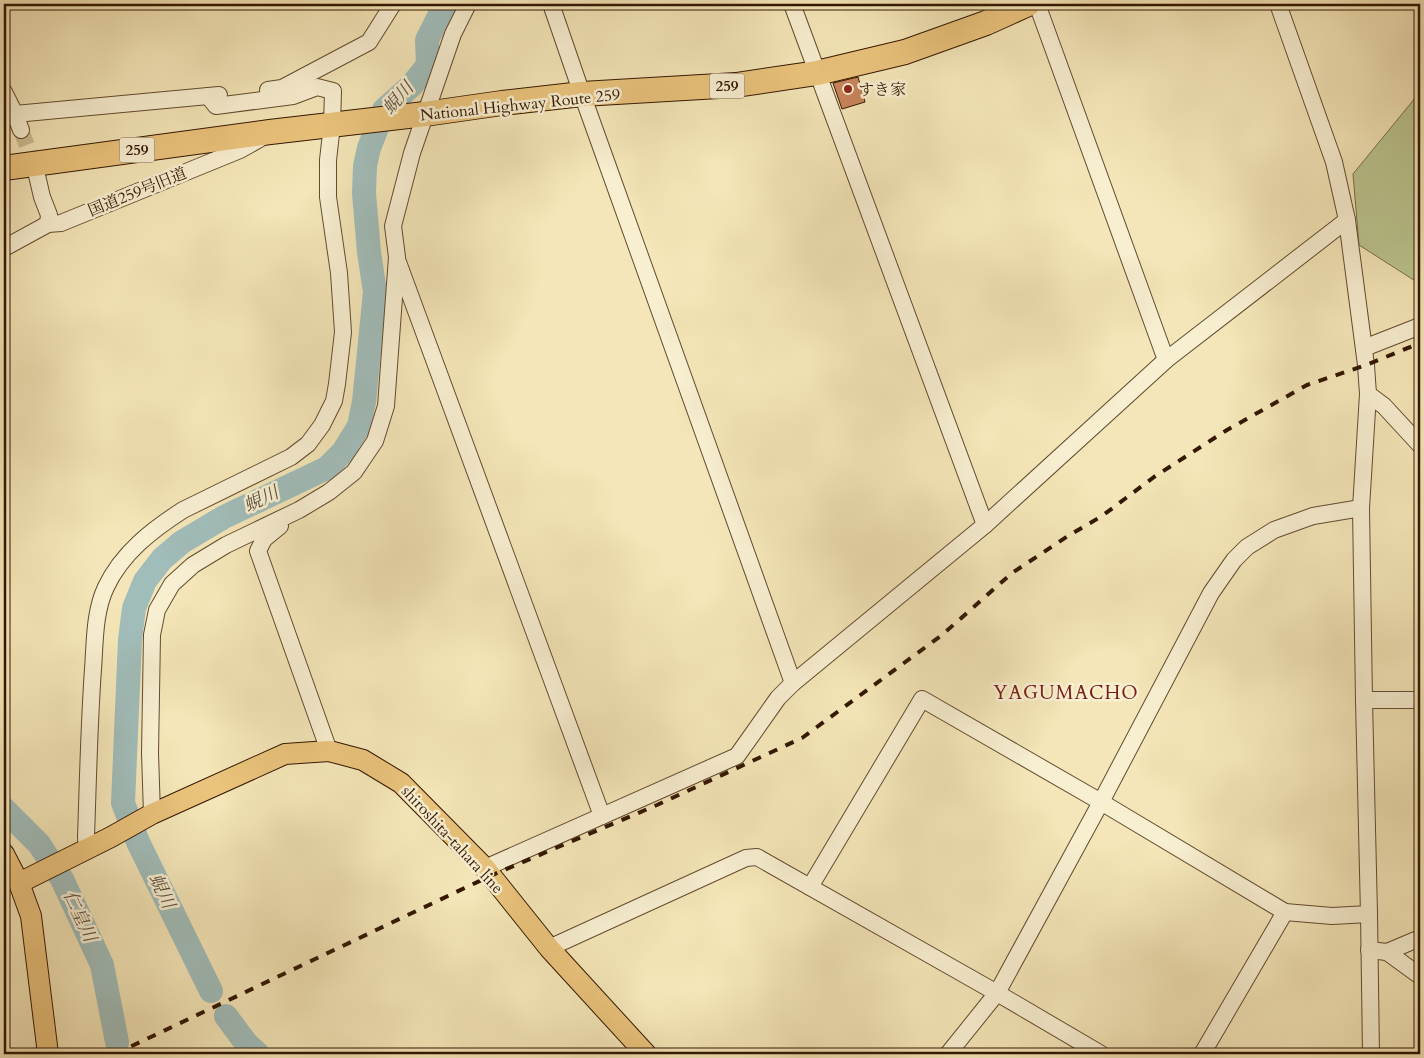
<svg xmlns="http://www.w3.org/2000/svg" width="1424" height="1058" font-family="Cardo,'Noto Serif JP',serif">
<style>
.green{fill:#bbc58f;stroke:#776e48}
.lines{fill:none;stroke-linecap:round;stroke-linejoin:round}
.river{stroke:#a1bdba;stroke-width:24}
.building{fill:#ca845c;stroke:#331701}
.minor-tunnel{stroke:#cdbd93;stroke-width:16;stroke-dasharray:16 8;stroke-linecap:butt}
.minor-casing{stroke:#634b2f;stroke-width:18}
.major-casing{stroke:#331701;stroke-width:22}
.highway-casing{stroke:#331701;stroke-width:26}
.minor{stroke:#f8efd1;stroke-width:16}
.major{stroke:#eac37c;stroke-width:20}
.highway{stroke:#eac37c;stroke-width:24}
.rail{stroke:#331701;stroke-width:4;stroke-dasharray:9 9;stroke-linecap:butt}
.poi-dot{fill:#8f2418;stroke:#f8efd1;stroke-width:2}
.labels{text-anchor:middle;stroke-width:5;stroke-linejoin:round;paint-order:stroke}
.shield{fill:#f8efd1;stroke:#6e583f;stroke-width:1}
.shield-label{font-size:15px;font-weight:bold;fill:#331701}
.poi-label{font-size:16px;fill:#331701;stroke:#f8efd1;text-anchor:start}
.street-label{font-size:16px;fill:#331701;stroke:#f8efd1}
.water-label{font-size:18px;font-style:italic;fill:#5a5142;stroke:#f8efd1}
.quarter-label{font-size:19px;letter-spacing:1px;fill:#7a1f14;stroke:#f8efd1}
</style>
<rect width="100%" height="100%" fill="#f4e6b8"/>
<filter id="stains"><feTurbulence type="fractalNoise" baseFrequency=".004" numOctaves="4"/><feColorMatrix values="0 0 0 0 .2 0 0 0 0 .09 0 0 0 0 .02 0 0 0 .5 -.17"/></filter>
<radialGradient id="worn" r=".72"><stop offset=".6" stop-color="#630" stop-opacity="0"/><stop offset="1" stop-color="#630" stop-opacity=".3"/></radialGradient>
<polygon class="green" points="1420,92 1420,284 1359,245 1353,174"/>
<g class="lines">
<g class="river">
<polyline points="4,809 39,844 62,879 102,965 117,1042"/>
<polyline points="211,991 138,842 123,803 130,640 134,608 145,581 162,559 182,542 224,517 327,468 343,452 359,426 364,402 375,292 369,252 364,193 365,166 369,148 384,110 412,85 428,65 427,40 445,4"/>
<polyline points="226,1016 246,1043 258,1054"/>
</g>
</g>
<polygon class="building" points="858,77 865,102 842,109 833,83"/>
<g class="lines">
<polyline class="minor-tunnel" points="21,130 35,167"/>
<g class="minor-casing">
<g id="minor">
<polyline points="551,4 582,94 793,683"/>
<polyline points="792,4 985,525"/>
<polyline points="1037,4 1166,360"/>
<polyline points="1278,4 1334,162 1347,220 1366,365 1368,394 1361,508 1364,700 1369,914 1371,1054"/>
<polyline points="268,90 282,88 369,42 393,4"/>
<polyline points="4,92 15,114 21,130"/>
<polyline points="15,114 219,95"/>
<polyline points="35,167 42,197 49,215 48,224"/>
<polyline points="4,248 48,224 61,223 240,150 263,137"/>
<polyline points="398,262 602,816"/>
<polyline points="1364,348 1420,326"/>
<polyline points="1368,394 1384,406 1420,445"/>
<polyline points="280,526 264,539 258,551 329,751"/>
<polyline points="1364,700 1420,700"/>
<polyline points="152,814 150,753 152,635 157,610 172,584 193,565 226,545 299,510 329,492 354,472 375,441 386,406 397,257 393,226 412,153 453,34 468,4"/>
<path d="M87 849 86 837C88 781 89 725 93 669 95 643 94 612 106 587 122 553 152 530 183 510L291 457 308 444 322 425 334 401 337 384 343 332 339 273 328 197V160L332 125 333 91 317 87 293 96 216 106 208 96"/>
<polyline points="485,868 737,756 778,698 793,683 985,525 1166,360 1347,220"/>
<polyline points="810,887 922,699 1101,802 1285,912 1332,916 1369,914"/>
<polyline points="549,948 746,858 757,857 997,993 1101,1054"/>
<polyline points="1369,950 1387,952 1420,938"/>
<polyline points="1387,952 1420,976"/>
<polyline points="948,1054 997,993 1101,802 1211,593 1234,560 1247,547 1274,530 1313,516 1361,508"/>
<polyline points="1202,1054 1285,912"/>
</g>
</g>
<g class="major-casing">
<g id="major">
<polyline points="4,854 19,883 31,916 48,1054"/>
<polyline points="19,883 111,837 152,814 285,754 329,751 363,760 401,783 485,868 549,948 646,1054"/>
</g>
</g>
<g class="highway-casing">
<polyline id="highway" points="4,168 270,132 425,114 502,103 582,94 736,85 817,73 905,52 986,23 1028,4"/>
</g>
<use href="#minor" class="minor"/>
<use href="#major" class="major"/>
<use href="#highway" class="highway"/>
<polyline class="rail" points="115,1054 490,876 657,805 802,738 942,635 1012,573 1068,536 1102,516 1154,477 1227,430 1307,385 1366,365 1420,343"/>
</g>
<circle class="poi-dot" cx="848" cy="89" r="5"/>
<g class="labels">
<g class="shield">
<rect x="709.5" y="73.5" width="35" height="25" rx="4"/>
<rect x="119.5" y="137.5" width="35" height="25" rx="4"/>
</g>
<g class="shield-label">
<text x="727" y="91">259</text>
<text x="137" y="155">259</text>
</g>
<g class="poi-label">
<text x="858" y="95">すき家</text>
</g>
<g class="street-label">
<text transform="translate(520 104) rotate(-6)" y="6">National Highway Route 259</text>
<text transform="translate(137 191) rotate(-22)" y="6">国道259号旧道</text>
<text transform="translate(453 839) rotate(47)" y="6">shiroshita-tahara line</text>
</g>
<g class="water-label">
<text transform="translate(398 98) rotate(-49)" y="6">蜆川</text>
<text transform="translate(261 499) rotate(-26)" y="6">蜆川</text>
<text transform="translate(162 891) rotate(64)" y="6">蜆川</text>
<text transform="translate(80 916) rotate(65)" y="6">仁皇川</text>
</g>
<g class="quarter-label">
<text x="1066" y="699">YAGUMACHO</text>
</g>
</g>
<rect width="1424" height="1058" fill="none" stroke="#f4e6b8" stroke-width="20"/>
<rect x="5" y="5" width="1414" height="1048" fill="none" stroke="#331701" stroke-width="2.5"/>
<rect x="10" y="10" width="1404" height="1038" fill="none" stroke="#331701"/>
<rect width="100%" height="100%" filter="url(#stains)"/>
<rect width="100%" height="100%" fill="url(#worn)"/>
</svg>
